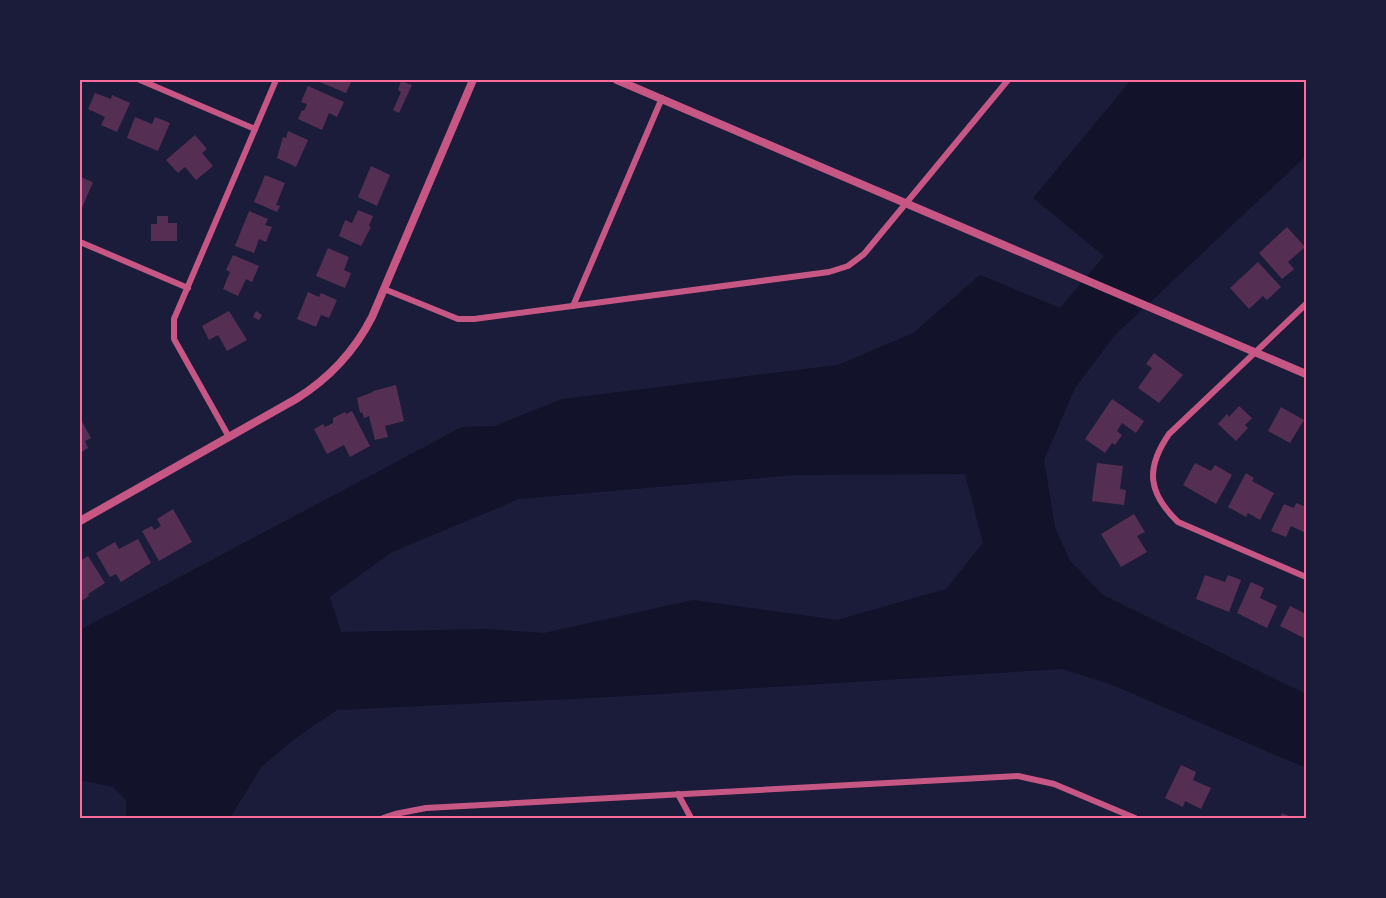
<svg xmlns="http://www.w3.org/2000/svg" width="1386" height="898" font-family="Commissioner,sans-serif">
<style>
.water{fill:#12122b;fill-rule:evenodd}
.building{fill:#542f53}
.lines{fill:none;stroke-linecap:round;stroke-linejoin:round}
.minor{stroke:#c65784;stroke-width:6}
.tertiary{stroke:#c65784;stroke-width:8}
.neatline{fill:none;stroke:#ff6b9d;stroke-width:2}
</style>
<rect width="100%" height="100%" fill="#1b1b3a"/>
<path class="water" d="M1131 80H1306V156L1115 335 1075 388 1044 460 1055 527 1070 561 1103 595 1306 694V768L1110 684 1062 669 612 697 337 710 300 735 262 766 230 818H126V800L113 787 80 780V630L462 427 495 426 562 399 838 365 913 333 980 275 1060 308 1104 256 1033 198ZM965 474 983 543 946 589 837 620 693 600 544 633 488 629 341 632 330 597 392 552 519 499 795 475Z"/>
<g class="building">
<polygon points="315,80 352,80 346,93"/>
<polygon points="401,81 412,85 399,113 393,110 401,92 398,90"/>
<polygon points="308,86 344,102 337,117 329,113 322,130 298,119 302,110 304,111 307,104 301,102"/>
<polygon points="95,93 111,99 112,95 130,103 117,132 101,125 105,117 88,109"/>
<polygon points="135,117 152,124 155,117 170,123 158,151 127,138"/>
<polygon points="288,131 308,140 296,167 277,158 283,137 286,138"/>
<polygon points="195,135 207,149 202,153 213,166 196,180 185,167 178,173 166,160"/>
<polygon points="371,166 390,175 377,206 358,197"/>
<polygon points="265,175 285,183 276,205 280,206 277,212 254,202"/>
<polygon points="80,177 93,182 81,210 80,210"/>
<polygon points="358,210 373,216 369,226 371,227 361,246 339,236 345,220 352,223"/>
<polygon points="249,211 268,219 265,225 272,227 266,242 259,239 254,253 235,246"/>
<polygon points="157,216 168,216 168,223 177,223 177,241 151,241 151,224 157,224"/>
<polygon points="1287,227 1305,247 1288,262 1294,269 1282,279 1259,253"/>
<polygon points="328,248 349,257 344,270 351,273 345,288 316,276"/>
<polygon points="233,255 259,266 252,282 246,279 238,296 223,289 230,272 226,270"/>
<polygon points="1258,262 1281,287 1267,300 1263,296 1249,309 1230,288"/>
<polygon points="308,292 319,297 321,293 337,300 329,318 321,315 316,327 297,319"/>
<polygon points="229,311 247,340 227,351 218,335 209,340 202,326"/>
<polygon points="256,311 262,315 259,320 253,317"/>
<polygon points="1154,353 1183,375 1159,403 1138,388 1152,368 1146,364"/>
<polygon points="396,385 404,421 385,426 388,437 375,440 369,416 364,418 362,412 360,413 357,398 373,392 373,391"/>
<polygon points="1112,399 1144,421 1136,433 1122,423 1117,431 1122,435 1115,445 1112,443 1105,453 1085,439"/>
<polygon points="1239,406 1252,418 1245,425 1248,428 1236,441 1218,424 1227,414 1229,417"/>
<polygon points="1281,407 1304,420 1290,443 1268,431"/>
<polygon points="352,411 370,446 350,457 344,445 327,454 314,429 323,424 325,427 333,423 333,418 345,412 346,414"/>
<polygon points="80,418 91,438 85,441 88,448 80,453"/>
<polygon points="1097,463 1123,466 1120,489 1126,490 1124,505 1092,501"/>
<polygon points="1195,463 1211,471 1215,465 1232,475 1216,504 1183,485"/>
<polygon points="1246,473 1254,478 1252,481 1274,493 1260,520 1248,513 1246,517 1228,507"/>
<polygon points="1296,503 1306,507 1306,533 1291,526 1286,537 1271,531 1284,504 1294,508"/>
<polygon points="173,509 192,542 159,561 142,531 152,526 154,530 161,526 157,519"/>
<polygon points="1134,514 1145,532 1137,536 1147,552 1121,567 1101,534"/>
<polygon points="138,539 151,563 121,582 116,574 110,577 96,553 115,542 119,549"/>
<polygon points="88,556 105,583 88,594 89,596 80,602 80,561"/>
<polygon points="1205,575 1225,582 1228,575 1241,580 1229,612 1196,599"/>
<polygon points="1251,582 1264,588 1260,598 1277,606 1267,628 1237,613"/>
<polygon points="1290,606 1306,614 1306,639 1280,626"/>
<polygon points="1181,765 1196,772 1193,780 1211,788 1201,809 1185,801 1183,807 1165,798"/>
<polygon points="1282,813 1293,818 1280,818"/>
</g>
<g class="lines">
<g class="minor">
<polyline points="140,80 255,129"/>
<polyline points="80,242 188,288"/>
<polyline points="384,289 458,319 474,319 829,272 848,266 864,254 1008,80"/>
<path d="M1306 304 1169 434C1145 469 1148 493 1178 522L1306 577"/>
<polyline points="573,306 662,98"/>
<polyline points="229,437 174,339 174,319 276,80"/>
<polyline points="678,794 691,818"/>
<polyline points="383,818 395,814 426,808 1018,776 1054,784 1135,818"/>
</g>
<g class="tertiary">
<polyline points="617,80 1306,374"/>
<path d="M80 521 296 399C330 378 354 352 372 317L473 80"/>
</g>
</g>
<rect width="1386" height="898" fill="none" stroke="#1b1b3a" stroke-width="162"/>
<rect x="81" y="81" width="1224" height="736" class="neatline"/>
</svg>
